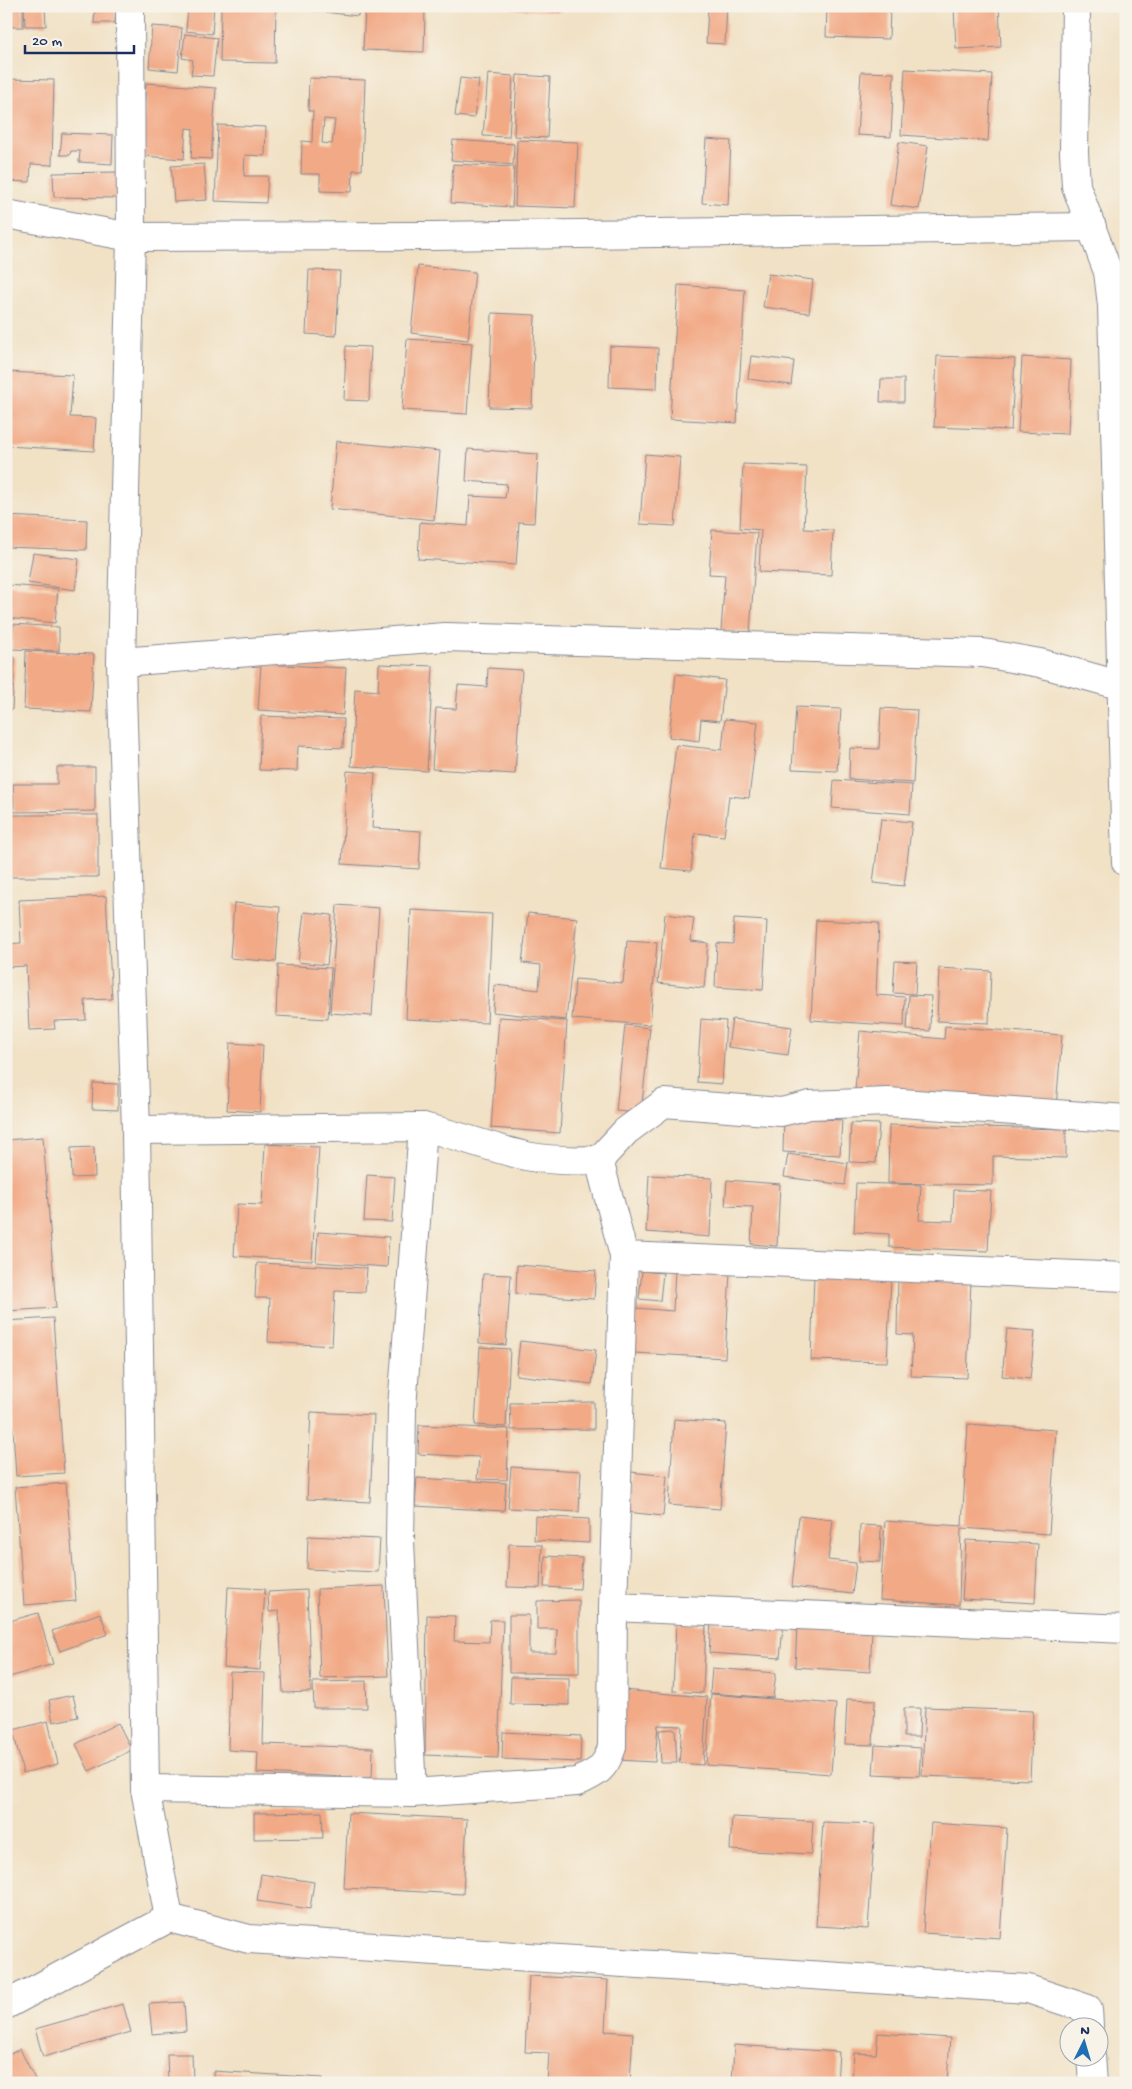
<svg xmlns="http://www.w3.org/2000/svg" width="1132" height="2089" font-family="'Gochi Hand',sans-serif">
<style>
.building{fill:#f2a985;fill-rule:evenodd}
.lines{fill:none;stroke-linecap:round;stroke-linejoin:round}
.minor-casing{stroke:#868892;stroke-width:30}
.minor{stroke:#fff;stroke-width:28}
</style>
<rect width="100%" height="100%" fill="#f7f3e8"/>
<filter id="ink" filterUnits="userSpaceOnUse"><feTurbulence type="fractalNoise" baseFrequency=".02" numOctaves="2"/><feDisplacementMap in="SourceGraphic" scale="10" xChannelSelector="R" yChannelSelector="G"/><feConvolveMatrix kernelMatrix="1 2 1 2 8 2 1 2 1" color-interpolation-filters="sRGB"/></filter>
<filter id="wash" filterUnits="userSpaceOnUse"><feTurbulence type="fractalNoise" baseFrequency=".0096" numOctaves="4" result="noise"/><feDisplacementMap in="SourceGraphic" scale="20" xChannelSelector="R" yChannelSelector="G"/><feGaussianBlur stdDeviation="1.12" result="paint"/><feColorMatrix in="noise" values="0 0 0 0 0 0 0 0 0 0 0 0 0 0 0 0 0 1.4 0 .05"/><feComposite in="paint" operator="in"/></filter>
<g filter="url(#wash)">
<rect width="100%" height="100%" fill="#f1e1c5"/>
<g id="blocks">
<g class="building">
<rect x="6" y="6" width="17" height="21"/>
<polygon points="24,6 45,6 46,26 25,26"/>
<polygon points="95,6 116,6 115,23 94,23"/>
<polygon points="188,6 214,6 212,34 186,31"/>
<polygon points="221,6 276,6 275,63 220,62"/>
<polygon points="299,6 359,6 358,16 298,9"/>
<polygon points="514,6 561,6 561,12 513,9"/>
<polygon points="695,6 727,6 725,44 706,43 708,8"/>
<polygon points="827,6 890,6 889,39 826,37"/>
<polygon points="954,6 999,6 1001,47 956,49"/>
<polygon points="365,7 425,10 424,52 363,50"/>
<polygon points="152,26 182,28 178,71 149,68"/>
<polygon points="185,34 217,38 213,76 191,75 193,60 182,58"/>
<polygon points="905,69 992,74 988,141 901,135"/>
<polygon points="861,72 894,73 891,137 857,135"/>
<polygon points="488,74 513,76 509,137 483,136"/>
<polygon points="517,75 550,77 547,138 514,136"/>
<path d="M309 78 365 80 362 170H353L352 192 320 191V174H301L302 141 312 142 313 111H308ZM324 119 335 120 332 144 322 143Z"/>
<polygon points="460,78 479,80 474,118 455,116"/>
<polygon points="6,79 54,80 52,165 31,164 30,182 6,181"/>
<polygon points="146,83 216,88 211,159 191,158 193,129 186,128 184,159 141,156"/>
<polygon points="218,125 266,127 265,156 245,155 244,176 268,176 266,203 215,201"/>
<polygon points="62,133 113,135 112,164 79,162 80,151 71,151 70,155 60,155"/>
<polygon points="706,139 731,141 728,205 702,203"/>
<polygon points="453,140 514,144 513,165 451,160"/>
<polygon points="517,140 578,142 575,208 515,206"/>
<polygon points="899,142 928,146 919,209 890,205"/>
<polygon points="204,164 207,200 174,202 171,166"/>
<polygon points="453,164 514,167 512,207 451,203"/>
<polygon points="117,172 117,198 54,197 53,173"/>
<polygon points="418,266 475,272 468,340 411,333"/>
<polygon points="309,270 340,271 336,336 306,334"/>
<polygon points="768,274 813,280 809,313 763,307"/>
<polygon points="678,285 745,290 737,423 670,419"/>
<polygon points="492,313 535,315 532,408 489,407"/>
<polygon points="407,339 472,343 467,414 402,410"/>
<polygon points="346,346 371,347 369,401 344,400"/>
<polygon points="610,346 658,348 657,389 609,387"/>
<polygon points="751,356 794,361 791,385 748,379"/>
<polygon points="937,356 1015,359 1011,430 934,427"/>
<polygon points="1022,357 1071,360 1068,434 1018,432"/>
<polygon points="6,372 73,375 70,417 96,418 94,451 6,446"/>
<polygon points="881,379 904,379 904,402 880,402"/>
<polygon points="336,441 440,451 434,520 330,509"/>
<polygon points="468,449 538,454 534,523 519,522 516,565 418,559 420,522 468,526 470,496 505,498 507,484 466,481"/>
<polygon points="645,454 680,457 675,526 640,524"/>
<polygon points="743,464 807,467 804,529 833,530 831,575 759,572 761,530 740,528"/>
<polygon points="6,516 87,520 86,550 6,547"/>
<polygon points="712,530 757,533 750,632 721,631 725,575 709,574"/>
<polygon points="33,553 79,559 75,590 28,583"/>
<polygon points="8,585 58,589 55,623 6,618"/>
<polygon points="13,624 59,627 59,651 12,649"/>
<polygon points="26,651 94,654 91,712 24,709"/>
<polygon points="6,657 15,657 12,710 6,709"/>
<polygon points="261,664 346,668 343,715 258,710"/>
<polygon points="379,664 433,666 427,771 351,766 355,689 378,691"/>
<polygon points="488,668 522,670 515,774 432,769 436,708 456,709 458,685 487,687"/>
<polygon points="676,674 725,680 720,721 701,719 699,741 669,737"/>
<polygon points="796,707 841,709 837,771 792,769"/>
<polygon points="881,708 917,710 913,783 849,779 850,748 879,749"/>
<polygon points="261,716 344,719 343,748 298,746 297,771 259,770"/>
<polygon points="725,719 758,722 749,798 729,796 724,836 695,833 691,871 661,868 676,745 722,750"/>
<polygon points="57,767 95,767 95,811 14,812 13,784 57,784"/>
<polygon points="347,771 375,773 372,828 421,831 419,869 342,864"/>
<polygon points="834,780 912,785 910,814 832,808"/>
<polygon points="8,815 98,815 98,877 9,877"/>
<polygon points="881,819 912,822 904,886 873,883"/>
<polygon points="106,896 112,999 85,1000 86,1020 54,1021 55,1029 29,1030 26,966 6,967 6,944 21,943 19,900"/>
<polygon points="234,903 280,907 276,962 230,958"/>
<polygon points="337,905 379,908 372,1016 330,1013"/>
<polygon points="411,910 492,914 487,1023 406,1019"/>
<polygon points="304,912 332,915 327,965 298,962"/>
<polygon points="528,913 577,918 566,1020 493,1012 495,985 539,990 541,965 522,963"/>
<polygon points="665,914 694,918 691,941 708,943 704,988 658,983"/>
<polygon points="734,919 767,921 763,990 715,987 717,943 733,944"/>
<polygon points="816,920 879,923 876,995 905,997 904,1026 811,1020"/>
<polygon points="627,941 657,943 650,1025 572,1019 575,979 623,983"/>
<polygon points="895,961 917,962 915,994 893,993"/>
<polygon points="278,965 331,968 328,1019 276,1016"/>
<polygon points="939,968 991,971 989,1023 937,1021"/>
<polygon points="909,995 931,996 930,1031 907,1030"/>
<polygon points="499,1017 567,1021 560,1133 491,1128"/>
<polygon points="701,1019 726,1021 722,1084 697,1082"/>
<polygon points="732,1019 792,1027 788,1055 728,1047"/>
<polygon points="625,1025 650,1028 641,1113 616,1111"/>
<polygon points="945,1026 1062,1035 1056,1107 855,1090 860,1031 944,1039"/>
<polygon points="230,1043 263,1045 260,1112 227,1110"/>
<polygon points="93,1083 118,1084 118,1110 92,1109"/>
<polygon points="784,1117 842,1120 840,1155 783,1152"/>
<polygon points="851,1123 879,1124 876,1163 849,1162"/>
<polygon points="889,1125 1066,1129 1066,1158 993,1156 993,1185 888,1183"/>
<polygon points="43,1137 56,1308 6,1311 6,1140"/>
<polygon points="265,1144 319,1147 312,1261 234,1256 237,1204 262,1205"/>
<polygon points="94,1147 95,1177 72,1178 71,1148"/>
<polygon points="788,1154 848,1163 845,1185 784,1177"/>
<polygon points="367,1175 395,1177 392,1222 364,1221"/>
<polygon points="649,1175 712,1178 710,1237 646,1232"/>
<polygon points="727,1180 780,1184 777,1246 751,1244 753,1207 725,1206"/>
<polygon points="856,1183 921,1185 919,1220 953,1221 954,1190 991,1191 988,1251 889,1247 889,1234 854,1232"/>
<polygon points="318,1232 389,1237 387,1267 316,1262"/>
<polygon points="257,1263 367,1268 365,1292 335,1291 332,1346 268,1342 270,1298 255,1298"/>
<polygon points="517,1265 596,1271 594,1299 516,1294"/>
<polygon points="675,1269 730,1272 725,1358 634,1353 636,1308 673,1311"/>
<polygon points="642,1271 663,1273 660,1301 639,1299"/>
<polygon points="483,1274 511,1275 506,1345 479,1343"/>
<polygon points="814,1275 891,1278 887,1362 811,1360"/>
<polygon points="898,1278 971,1281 967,1378 911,1376 913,1335 897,1334"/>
<polygon points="53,1318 64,1473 16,1476 6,1321"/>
<polygon points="1007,1329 1035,1331 1030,1379 1002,1376"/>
<polygon points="520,1341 596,1350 592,1384 516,1375"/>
<polygon points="480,1347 510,1349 506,1427 475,1425"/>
<polygon points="594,1402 594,1429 511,1430 510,1403"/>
<polygon points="311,1412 374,1415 370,1502 307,1499"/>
<polygon points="674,1419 726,1423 720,1509 669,1505"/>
<polygon points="968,1424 1056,1430 1049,1534 961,1528 959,1605 880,1600 885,1521 962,1526"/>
<polygon points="419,1425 509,1429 507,1480 477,1479 479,1457 418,1454"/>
<polygon points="511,1467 581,1471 579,1512 508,1508"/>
<polygon points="631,1472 667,1476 663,1516 627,1512"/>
<polygon points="417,1478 506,1483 504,1511 415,1506"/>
<polygon points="66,1483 76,1601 24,1605 15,1487"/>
<polygon points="535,1516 589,1519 589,1543 534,1540"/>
<polygon points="799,1516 833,1520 828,1560 856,1563 852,1594 792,1587"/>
<polygon points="860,1525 881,1526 880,1562 859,1561"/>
<polygon points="308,1536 380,1539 378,1572 307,1569"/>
<polygon points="966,1540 1038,1544 1035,1603 962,1599"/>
<polygon points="509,1544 542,1545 540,1588 507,1587"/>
<polygon points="545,1556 582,1558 580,1589 544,1587"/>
<polygon points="384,1586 388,1676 320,1678 317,1589"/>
<polygon points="228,1587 265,1589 260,1670 224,1667"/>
<polygon points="307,1590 311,1692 283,1693 279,1611 269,1612 268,1592"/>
<polygon points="579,1600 579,1673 509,1673 509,1615 529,1615 529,1653 556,1653 557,1629 537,1629 537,1601"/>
<polygon points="38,1613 53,1664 6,1678 6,1622"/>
<polygon points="100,1613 108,1634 60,1651 52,1631"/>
<polygon points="427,1615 455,1616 454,1641 489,1642 490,1620 503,1620 498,1758 425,1755"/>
<polygon points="711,1622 783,1627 780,1658 709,1653"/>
<polygon points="676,1623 706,1625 703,1693 673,1691"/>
<polygon points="797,1627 872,1632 870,1672 795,1667"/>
<polygon points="712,1668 776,1673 773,1698 710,1693"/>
<polygon points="230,1672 265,1673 263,1744 373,1748 372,1778 257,1773 258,1752 228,1750"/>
<polygon points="511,1677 569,1678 569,1705 510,1704"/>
<polygon points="366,1681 367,1708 314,1708 313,1682"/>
<polygon points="622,1690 707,1697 703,1765 679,1763 682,1726 658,1725 655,1762 617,1760"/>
<polygon points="711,1694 836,1704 831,1774 706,1765"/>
<polygon points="73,1695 78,1717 53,1722 49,1700"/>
<polygon points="847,1699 875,1700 873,1745 845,1744"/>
<polygon points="925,1707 1033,1711 1030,1780 922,1776"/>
<polygon points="904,1708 920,1708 919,1737 904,1737"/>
<polygon points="48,1721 58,1764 23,1773 13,1730"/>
<polygon points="118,1723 132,1750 89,1771 76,1744"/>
<polygon points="675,1729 677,1763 661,1763 659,1730"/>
<polygon points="503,1732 581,1736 580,1762 502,1759"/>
<polygon points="875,1745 921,1748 919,1776 873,1774"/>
<polygon points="322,1812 323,1838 254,1839 254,1813"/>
<polygon points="348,1813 467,1819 463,1894 344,1888"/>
<polygon points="732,1817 813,1821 811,1854 730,1850"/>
<polygon points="823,1822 875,1824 868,1929 816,1926"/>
<polygon points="931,1823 1007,1828 1000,1938 923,1933"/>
<polygon points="261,1874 314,1882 310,1909 257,1901"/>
<polygon points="529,1976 608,1980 605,2031 633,2033 630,2083 547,2083 549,2053 525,2052"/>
<polygon points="184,2002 186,2031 152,2034 149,2004"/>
<polygon points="123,2004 131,2032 43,2057 35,2029"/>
<polygon points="878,2033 950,2038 947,2083 852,2083 854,2053 876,2054"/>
<polygon points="734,2045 839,2052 837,2083 732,2083"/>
<polygon points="20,2049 37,2083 6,2083 6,2056"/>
<polygon points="167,2054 192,2054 193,2081 168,2083"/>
<polygon points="213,2071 322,2078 321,2083 213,2083"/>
</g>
</g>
</g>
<g filter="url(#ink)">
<use href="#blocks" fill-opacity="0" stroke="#868892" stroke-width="1"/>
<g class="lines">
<g class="minor-casing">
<g id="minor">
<polyline points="130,6 131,237 121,662 136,1130 145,1789 169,1918 249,1939 1028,1989 1088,2009 1089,2026"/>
<polyline points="1076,6 1074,152 1076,186 1108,272 1112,305 1126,862"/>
<polyline points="6,214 131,237 432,236 1092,227"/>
<polyline points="121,662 445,637 983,653 1040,663 1126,687"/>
<path d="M136 1130 423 1127C458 1135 491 1148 526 1156 550 1161 575 1161 599 1160L626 1131 664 1103 781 1112 810 1105 888 1102 1126 1119"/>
<polyline points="624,1256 1126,1277"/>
<polyline points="613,1607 1126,1629"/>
<polyline points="145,1789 412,1793 400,1541 402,1408 423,1127"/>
<path d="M412 1793 577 1782C597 1773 605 1769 612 1747L613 1607 624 1256 599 1160"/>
<polyline points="6,2005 169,1918"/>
<polyline points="1091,2056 1093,2083"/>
</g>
</g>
<use href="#minor" class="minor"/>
</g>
</g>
<rect width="1132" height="2089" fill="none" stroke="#f7f3e8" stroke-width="25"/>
<g transform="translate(1084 2042) rotate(5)"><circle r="24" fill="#f7f3e8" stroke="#9fa5b1"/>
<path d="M0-4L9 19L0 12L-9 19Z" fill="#1f6fb2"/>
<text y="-8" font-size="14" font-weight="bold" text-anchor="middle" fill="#1b2f5e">N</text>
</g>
<path d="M25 45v8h109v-8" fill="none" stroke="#1b2f5e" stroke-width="2.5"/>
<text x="32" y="45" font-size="15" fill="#1b2f5e" stroke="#f7f3e8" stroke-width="4" paint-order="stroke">20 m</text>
</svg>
